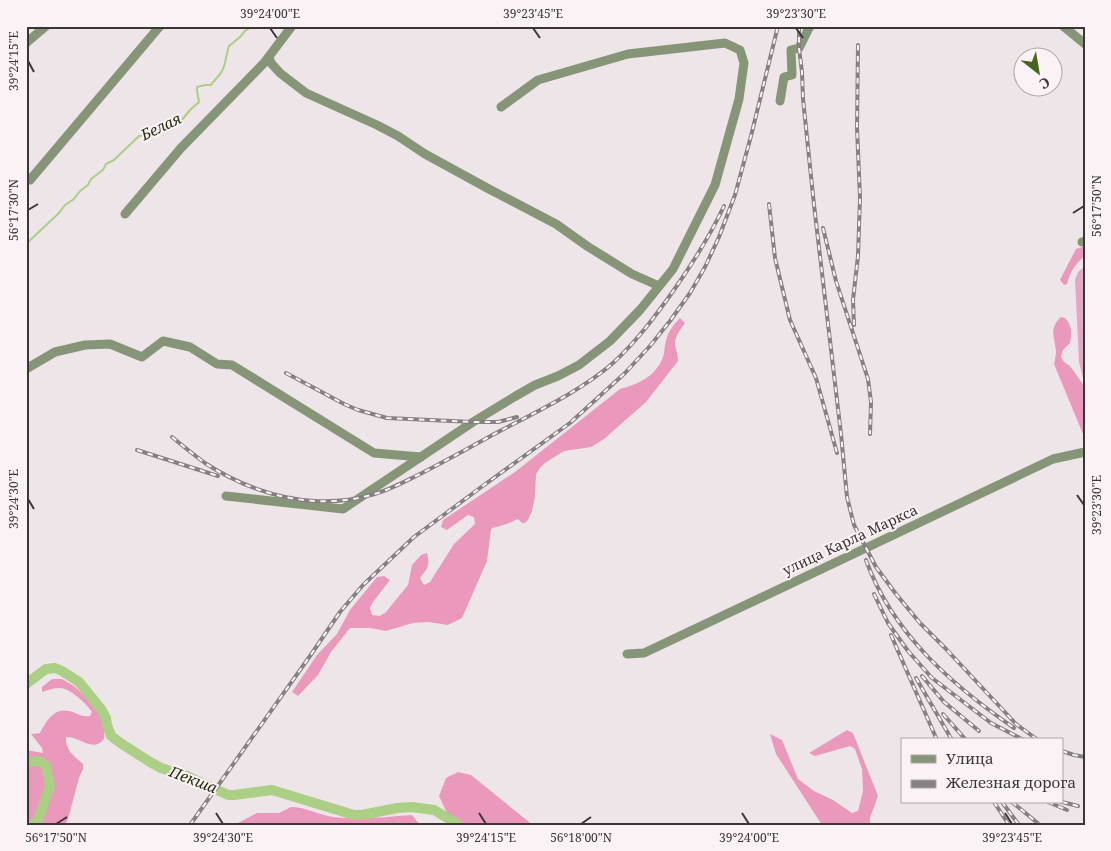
<svg xmlns="http://www.w3.org/2000/svg" width="1111" height="851" font-family="'Noto Serif',serif">
<style>
.green{fill:#e3a8c1}
.forest{fill:#ea99bd}
.lines{fill:none;stroke-linecap:round;stroke-linejoin:round}
.stream{stroke:#abcf85;stroke-width:2}
.river{stroke:#abcf85;stroke-width:10}
.minor{stroke:#869577;stroke-width:9}
.rail-casing{stroke:#868083;stroke-width:4}
.rail{stroke:#fbf2f5;stroke-width:2;stroke-dasharray:5.5;stroke-linecap:butt}
.ticks{fill:none;stroke:#3a3638;stroke-width:2}
.labels{text-anchor:middle;stroke-width:4;stroke-linejoin:round;paint-order:stroke}
.street-label{font-size:14px;fill:#3a3638;stroke:#fbf2f5}
.water-label{font-size:15px;font-style:italic;fill:#202e0f;stroke:#fbf2f5}
.neatline{fill:none;stroke:#3a3638;stroke-width:2}
.ticks-label{font-size:12px;text-anchor:middle;fill:#3a3638}
</style>
<rect width="100%" height="100%" fill="#eee5e8"/>
<polygon class="green" points="1085,266 1085,379 1083,378 1079,362 1075,280 1078,272"/>
<g class="forest">
<path d="M1085 246V256C1075 264 1070 272 1067 284L1064 285 1060 280 1063 274 1076 249Z"/>
<path d="M1061 317 1065 318 1069 323 1071 330V337L1070 343 1063 350 1061 357 1064 362 1070 366 1085 387V439L1054 364C1055 360 1056 355 1056 351 1055 337 1048 329 1061 317Z"/>
<path d="M680 318 685 323C680 330 672 340 676 349 677 354 678 355 678 361L646 402 604 439 591 447 564 451 545 463 540 468 536 474 535 496 532 511 528 520 525 523H522L518 519C513 521 508 524 503 525 498 527 496 526 491 529L487 561 462 618 448 625 428 622 413 623 386 631 370 628H350L331 652 318 675 298 696 292 692 317 655 337 634 350 610 377 577 384 576 390 580 373 602 370 608 372 615 380 616 386 612 408 585 412 565 421 555 427 553C430 566 428 568 420 578L424 585 430 582 454 544 475 524 474 517 468 515 447 530 441 527 443 520 515 472 620 389C639 384 656 376 663 357 665 352 664 346 666 341 668 332 673 325 680 318Z"/>
<path d="M52 679H62L74 686 88 699 105 721 104 739C102 741 100 743 98 744 90 748 76 736 66 737 65 750 74 756 83 764V769L79 778 68 819 65 825H26V750L43 753 42 748 31 734 40 733C48 718 56 705 75 713 80 715 84 717 90 716L92 712C87 704 69 687 59 688 54 688 48 690 42 692V687Z"/>
<polygon points="847,730 853,733 878,796 870,818 870,825 822,825 776,754 770,734 782,740 798,779 814,791 833,800 852,813 858,811 863,791 862,769 855,749 850,746 815,756 809,753"/>
<polygon points="458,772 471,775 529,822 531,825 465,825 447,813 439,796 446,778"/>
<path d="M291 807C306 807 319 815 333 817 359 820 386 817 412 815L420 825H234L257 813H279Z"/>
</g>
<g class="lines">
<path class="stream" d="M26 244 59 213 65 205 74 199 80 191 88 185 91 179 103 170 106 164 114 160 139 136 161 131 181 121 190 110 199 102 197 91V87L205 85H211C214 80 219 77 222 71 226 64 226 54 229 46L240 37 245 31 253 26"/>
<g class="river">
<polyline points="26,684 46,669 55,668 62,671 79,682 101,709 106,718 107,725 111,736 122,744 150,762 161,768 187,776 228,795 234,795 272,790 354,815 362,815 397,808 412,807 434,810 459,825"/>
<polyline points="26,762 38,761 42,763 46,766 50,786 38,820 32,825"/>
</g>
<g class="minor">
<polyline points="1063,26 1085,44"/>
<polyline points="26,43 46,26"/>
<polyline points="269,57 271,63 280,73 306,93 377,125 398,136 425,154 489,189 556,224 587,246 632,274 659,286"/>
<polyline points="780,101 784,77 792,75 791,50 799,48 810,26"/>
<polyline points="26,179 30,180 160,26"/>
<polyline points="125,214 181,148 264,63 292,26"/>
<polyline points="1082,242 1085,241"/>
<polyline points="26,369 55,352 85,345 110,344 142,357 163,341 190,347 217,364 232,365 374,453 421,457"/>
<polyline points="226,496 343,509 473,422 514,397 535,385 558,376 579,365 610,341 640,310 673,269 715,185 739,99 744,63 740,50 725,43 628,54 538,80 501,107"/>
<polyline points="627,654 644,653 866,548 1053,459 1085,452"/>
</g>
<g class="rail-casing">
<g id="rail">
<polyline points="799,26 799,48 802,72 803,99 814,205 841,434 847,497 854,525 876,567 896,594 920,623 946,649 1016,724 1038,740"/>
<polyline points="769,204 775,258 790,320 816,378 837,453"/>
<polyline points="823,228 836,281 868,379 871,402 870,434"/>
<polyline points="854,325 853,300 858,256 860,198 857,128 858,45"/>
<polyline points="286,373 344,404 358,410 387,418 473,422 498,422 517,417"/>
<path d="M172 437C183 446 194 455 205 463 237 484 276 499 315 501 334 502 353 500 371 495 387 491 402 483 416 476 440 464 463 451 487 438 527 416 579 393 613 363 638 340 657 314 676 287 694 261 711 234 724 206"/>
<polyline points="137,450 218,476"/>
<path d="M866 560C892 633 952 685 1014 728"/>
<polyline points="874,594 888,623 908,651 932,678 991,723 1024,740"/>
<polyline points="891,635 937,740"/>
<polyline points="922,676 944,702 979,731"/>
<polyline points="916,678 952,740"/>
<polyline points="943,714 966,740"/>
<polyline points="1062,751 1074,755 1085,757"/>
<polyline points="994,802 1009,825"/>
<polyline points="1002,802 1019,825"/>
<polyline points="1012,802 1040,825"/>
<polyline points="1048,802 1067,810"/>
<polyline points="1062,802 1078,806"/>
<polyline points="190,825 310,656 340,612 363,585 414,537 480,488 570,423 625,373 650,346 670,321 690,293 705,267 719,237 735,195 751,136 778,26"/>
</g>
</g>
<use href="#rail" class="rail"/>
</g>
<path class="ticks" d="M270 28 277 38M533 28 540 38M796 28 803 38M28 61 34 72M28 210 38 204M1073 213 1084 206M1077 495 1084 505M28 499 34 509M216 813 223 824M479 813 486 824M742 813 749 824M1005 813 1012 824M56 824 67 817M581 824 591 817"/>
<g class="labels">
<g class="street-label">
<text transform="translate(850 540) rotate(-25)" y="5">улица Карла Маркса</text>
</g>
<g class="water-label">
<text transform="translate(161 127) rotate(-26)" y="5">Белая</text>
<text transform="translate(193 780) rotate(21)" y="5">Пекша</text>
</g>
</g>
<rect width="1111" height="851" fill="none" stroke="#fbf2f5" stroke-width="55"/>
<rect x="901" y="738" width="162" height="65" fill="#fbf2f5" stroke="#aea7a9"/>
<rect x="911" y="755" width="25" height="8" fill="#869577" stroke="#aea7a9"/>
<text x="946" y="764" font-size="15" fill="#3a3638">Улица</text>
<rect x="911" y="780" width="25" height="8" fill="#868083" stroke="#aea7a9"/>
<text x="946" y="788" font-size="15" fill="#3a3638">Железная дорога</text>
<g transform="translate(1038 72) rotate(149)"><circle r="24" fill="#fbf2f5" stroke="#aea7a9"/>
<path d="M0-4L9 19L0 12L-9 19Z" fill="#46661b"/>
<text y="-8" font-size="14" font-weight="bold" text-anchor="middle" fill="#3a3638">С</text>
</g>
<rect x="28" y="28" width="1056" height="796" class="neatline"/>
<g class="ticks-label">
<text x="270" y="18">39°24'00"E</text>
<text x="533" y="18">39°23'45"E</text>
<text x="796" y="18">39°23'30"E</text>
<text transform="translate(14 61) rotate(-90)" y="4">39°24'15"E</text>
<text transform="translate(1097 206) rotate(-90)" y="4">56°17'50"N</text>
<text transform="translate(14 210) rotate(-90)" y="4">56°17'30"N</text>
<text transform="translate(14 499) rotate(-90)" y="4">39°24'30"E</text>
<text transform="translate(1097 505) rotate(-90)" y="4">39°23'30"E</text>
<text x="56" y="842">56°17'50"N</text>
<text x="223" y="842">39°24'30"E</text>
<text x="486" y="842">39°24'15"E</text>
<text x="581" y="842">56°18'00"N</text>
<text x="749" y="842">39°24'00"E</text>
<text x="1012" y="842">39°23'45"E</text>
</g>
</svg>
